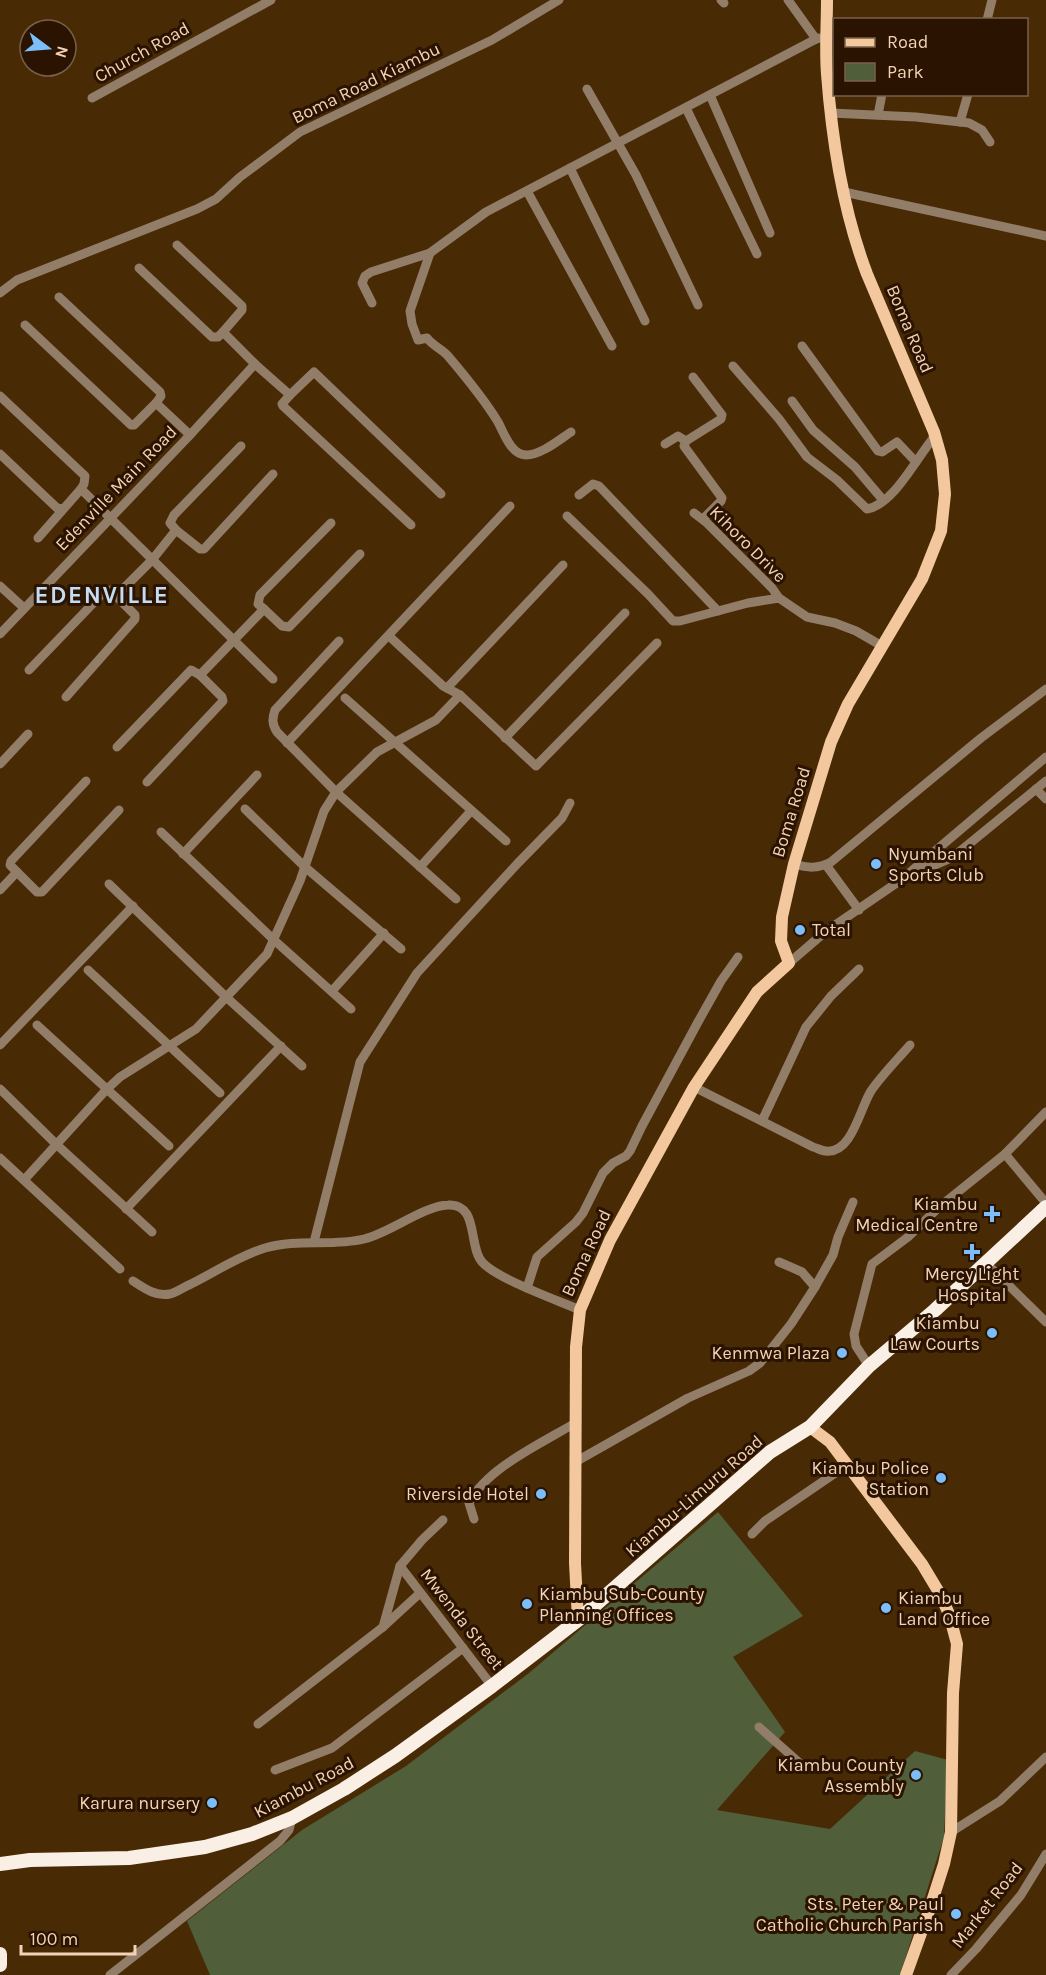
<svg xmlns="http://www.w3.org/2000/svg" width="1046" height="1975" font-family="Karla,sans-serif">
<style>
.green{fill:#505e3a}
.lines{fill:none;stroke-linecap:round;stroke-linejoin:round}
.minor{stroke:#927d69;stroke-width:9}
.major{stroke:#f3c89f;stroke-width:12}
.highway{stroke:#f9efe5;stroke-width:14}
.poi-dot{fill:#7bbef9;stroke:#2a1300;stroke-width:2}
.labels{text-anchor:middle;stroke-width:6;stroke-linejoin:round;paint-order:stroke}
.street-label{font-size:18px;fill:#f3d3b5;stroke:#2a1300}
.poi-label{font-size:18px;fill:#f3d3b5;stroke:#2a1300;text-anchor:end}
.district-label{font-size:24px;font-weight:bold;letter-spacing:1.5px;fill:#c4ddf3;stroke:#2a1300}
</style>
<rect width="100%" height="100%" fill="#482a05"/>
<polygon class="green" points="718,1512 803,1616 733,1657 785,1732 717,1810 830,1829 915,1751 948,1760 944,1837 900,1975 210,1975 187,1921 302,1830 406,1766 529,1673"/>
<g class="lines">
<g class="minor">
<polyline points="721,0 724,3"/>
<polyline points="788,0 816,39"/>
<polyline points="987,20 992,0"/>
<polyline points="587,89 636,175 698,305"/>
<polyline points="710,95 770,233"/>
<polyline points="92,98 271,0"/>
<polyline points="686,108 757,254"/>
<polyline points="831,113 916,117 969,123 982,130 990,142"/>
<polyline points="878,115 882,94"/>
<polyline points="960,122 968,94"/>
<polyline points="570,168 645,321"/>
<polyline points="527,191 612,346"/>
<polyline points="844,192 1046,236"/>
<polyline points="177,245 242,306 242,310 223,332 255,364 290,395 314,372 441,494"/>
<path d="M430 253 410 311 412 324 418 340 427 338C433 346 442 349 448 356 465 376 484 399 498 422 504 433 511 455 526 455 541 455 559 440 571 432"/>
<polyline points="139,268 212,337 218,337 223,332"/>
<polyline points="0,293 17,280 197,209 216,199 240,177 300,132 492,40 559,0"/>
<polyline points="59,297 160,392 161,396 156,403"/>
<polyline points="372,303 362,283 365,276 371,272 430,253 486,212 818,38 828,39"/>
<polyline points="25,325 131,425 134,425 156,403 190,435"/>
<polyline points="802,346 878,451 882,452 897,442 916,462"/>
<path d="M733 366 779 419 807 457 837 480 867 509C894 505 918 455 935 436"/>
<polyline points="693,377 722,415 721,419 686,441 684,446 722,498 721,501 703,519"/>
<polyline points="290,395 282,404 283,406 411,525"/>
<polyline points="0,396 85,476 84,484 81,489 38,538"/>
<polyline points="792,401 813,430 855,467 883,500"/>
<polyline points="665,444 678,436 686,441"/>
<polyline points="0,454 57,508 62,509"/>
<polyline points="81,489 273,679"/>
<polyline points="579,495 593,484 599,486 718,611"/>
<polyline points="694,513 707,523 772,588 779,598"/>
<polyline points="567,516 648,594 673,621 680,621 748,603 779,598 807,617 835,623 856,631 882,646"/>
<polyline points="176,530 200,549 204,549 273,474"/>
<polyline points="0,586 24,608"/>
<polyline points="264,609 258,604 260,595 331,523"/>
<polyline points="0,634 190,435 255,364"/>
<polyline points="389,636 443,686 460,695 536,766 657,643"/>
<path d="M339 641 275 710C272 719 272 724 277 732L336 792 456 899"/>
<polyline points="29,670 105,591 109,590 116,596"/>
<polyline points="447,688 563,565"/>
<polyline points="66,697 135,619 135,615 116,596 152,560 176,530 170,523 174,515 241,446"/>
<polyline points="345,698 506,841"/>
<polyline points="505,738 625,613"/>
<polyline points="287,743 510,506"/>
<polyline points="117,747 191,670 200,675"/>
<polyline points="0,764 28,734"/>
<polyline points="86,781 11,861 10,865 37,892 42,892 119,810"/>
<polyline points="147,782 223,701 222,697 200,675 264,609 282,626 289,627 360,554"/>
<polyline points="1036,789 1046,799"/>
<polyline points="245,809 305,867 401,949"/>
<polyline points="161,832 274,940 351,1009"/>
<polyline points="183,854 257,775"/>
<path d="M794 864C808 868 817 869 831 862L981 738 1046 689"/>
<polyline points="826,865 859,910"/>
<polyline points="420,867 471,811"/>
<polyline points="914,874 953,857 1046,781"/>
<polyline points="109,884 225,996 302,1066"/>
<polyline points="0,890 17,872"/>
<polyline points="789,963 825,932 901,880 1046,757"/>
<polyline points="88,970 220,1093"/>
<polyline points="332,991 384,933"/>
<polyline points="37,1025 169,1146"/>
<polyline points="0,1045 133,906"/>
<path d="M694 1087 813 1147C817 1148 822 1151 826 1151 852 1154 860 1108 871 1091 882 1075 897 1060 910 1045"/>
<polyline points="0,1089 56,1144 152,1232"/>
<polyline points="762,1121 806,1027 831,996 859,969"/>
<polyline points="1005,1154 1046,1203"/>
<polyline points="0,1158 120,1269"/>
<polyline points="24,1180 106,1090 120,1077 196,1029 267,954 300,881 324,811 336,792 377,752 436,720 460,695"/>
<polyline points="126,1209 281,1046"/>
<polyline points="314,1242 360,1062 417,973 518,863 562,818 570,803"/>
<polyline points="779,1262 802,1272 815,1287"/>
<polyline points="985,1262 1046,1322"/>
<path d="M133 1281C144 1288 156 1297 170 1294 177 1292 184 1287 191 1284 215 1272 239 1256 265 1248 297 1238 332 1247 364 1239 390 1233 423 1206 448 1205 479 1203 468 1246 482 1262 497 1279 557 1300 580 1310"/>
<polyline points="527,1288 537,1257 576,1222 583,1213 603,1173 613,1163 626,1156 630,1151 642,1126 698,1022 721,981 738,957"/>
<polyline points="869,1366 856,1346 854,1334 872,1264 908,1237 938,1208 1005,1154 1046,1112"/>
<polyline points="577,1461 688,1398 749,1371 760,1363 791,1324 815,1287 833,1255 838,1237 853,1202"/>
<path d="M474 1519 469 1503C486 1468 544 1442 577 1422"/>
<polyline points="443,1520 422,1540 400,1566 492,1686"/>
<polyline points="752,1534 765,1521 847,1465"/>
<polyline points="383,1627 400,1566"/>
<polyline points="258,1724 383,1627 420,1593"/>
<polyline points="759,1727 802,1765"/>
<polyline points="275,1770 332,1748 463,1648"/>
<polyline points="951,1832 1000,1801 1046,1757"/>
<polyline points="110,1975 280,1841 289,1830 292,1818"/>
<polyline points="951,1975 976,1949 1021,1895 1046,1854"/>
</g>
<g class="major">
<polyline points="810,1427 830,1442 922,1564 940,1594 949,1614 957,1644 953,1693 951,1832 944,1864 929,1911 906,1975"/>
<path d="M578 1620 575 1563 576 1347 580 1310 610 1240 694 1087 757 992 789 963 781 941 782 917 794 864 831 742 848 704 922 579 941 531 945 494 942 460 934 432 867 274C843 211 832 141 827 74 825 50 827 24 827 0"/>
</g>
<g class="highway">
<polyline points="0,1864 30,1860 129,1858 205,1847 252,1834 292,1818 344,1789 395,1756 492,1686 578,1620 770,1452 810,1427 869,1366 935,1310 1046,1207"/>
<polyline points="0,1954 0,1965"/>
</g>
</g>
<g class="poi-dot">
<circle cx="876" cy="864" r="6"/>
<circle cx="800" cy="930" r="6"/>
<path d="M989 1205h6v6h6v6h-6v6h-6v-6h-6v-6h6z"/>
<path d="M969 1243h6v6h6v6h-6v6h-6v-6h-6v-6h6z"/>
<circle cx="992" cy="1333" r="6"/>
<circle cx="842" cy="1353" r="6"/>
<circle cx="941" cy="1478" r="6"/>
<circle cx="541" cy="1494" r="6"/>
<circle cx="527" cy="1604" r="6"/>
<circle cx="886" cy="1608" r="6"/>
<circle cx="916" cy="1775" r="6"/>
<circle cx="212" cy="1803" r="6"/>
<circle cx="956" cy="1914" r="6"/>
</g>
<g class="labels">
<g class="street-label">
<text transform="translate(142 52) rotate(-29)" y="6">Church Road</text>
<text transform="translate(366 83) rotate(-26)" y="6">Boma Road Kiambu</text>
<text transform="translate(910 329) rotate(67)" y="6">Boma Road</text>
<text transform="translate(116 488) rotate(-46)" y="6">Edenville Main Road</text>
<text transform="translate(748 544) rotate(45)" y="6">Kihoro Drive</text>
<text transform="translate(791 812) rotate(-73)" y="6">Boma Road</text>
<text transform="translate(586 1253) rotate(-65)" y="6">Boma Road</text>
<text transform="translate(694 1496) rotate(-41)" y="6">Kiambu-Limuru Road</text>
<text transform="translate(462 1619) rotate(52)" y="6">Mwenda Street</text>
<text transform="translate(304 1787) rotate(-28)" y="6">Kiambu Road</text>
<text transform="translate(987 1905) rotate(-52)" y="6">Market Road</text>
</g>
<g class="poi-label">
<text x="888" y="860" text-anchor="start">Nyumbani<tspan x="888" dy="21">Sports Club</tspan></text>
<text x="812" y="936" text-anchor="start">Total</text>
<text x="978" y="1210">Kiambu<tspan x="978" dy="21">Medical Centre</tspan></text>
<text x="972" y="1280" text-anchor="middle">Mercy Light<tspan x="972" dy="21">Hospital</tspan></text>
<text x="980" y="1329">Kiambu<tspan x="980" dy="21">Law Courts</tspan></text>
<text x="830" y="1359">Kenmwa Plaza</text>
<text x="929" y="1474">Kiambu Police<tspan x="929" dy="21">Station</tspan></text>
<text x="529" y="1500">Riverside Hotel</text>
<text x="539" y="1600" text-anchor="start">Kiambu Sub-County<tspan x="539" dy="21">Planning Offices</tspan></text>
<text x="898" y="1604" text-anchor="start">Kiambu<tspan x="898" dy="21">Land Office</tspan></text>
<text x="904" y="1771">Kiambu County<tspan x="904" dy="21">Assembly</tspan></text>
<text x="200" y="1809">Karura nursery</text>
<text x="944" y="1910">Sts. Peter &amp; Paul<tspan x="944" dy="21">Catholic Church Parish</tspan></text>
</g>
<g class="district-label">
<text x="102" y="603">EDENVILLE</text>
</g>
</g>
<rect x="833" y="18" width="195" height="78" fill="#2a1300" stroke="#7a6048" stroke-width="1.5"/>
<rect x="845" y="38" width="30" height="9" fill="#f3c89f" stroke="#7a6048" stroke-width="1.5"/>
<text x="887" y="48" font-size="18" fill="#f3d3b5">Road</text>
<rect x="845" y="63" width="30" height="18" fill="#505e3a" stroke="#7a6048" stroke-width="1.5"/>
<text x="887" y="78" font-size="18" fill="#f3d3b5">Park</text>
<g transform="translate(48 48) rotate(106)"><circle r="28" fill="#2a1300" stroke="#7a6048" stroke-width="1.5"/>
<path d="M0-4.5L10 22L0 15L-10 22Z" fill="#7bbef9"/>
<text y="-9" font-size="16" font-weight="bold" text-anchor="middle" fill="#f3d3b5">N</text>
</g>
<path d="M21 1945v9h114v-9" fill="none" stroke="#f3d3b5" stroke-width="3"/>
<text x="30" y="1945" font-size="18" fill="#f3d3b5" stroke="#2a1300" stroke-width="4.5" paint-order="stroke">100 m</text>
</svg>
